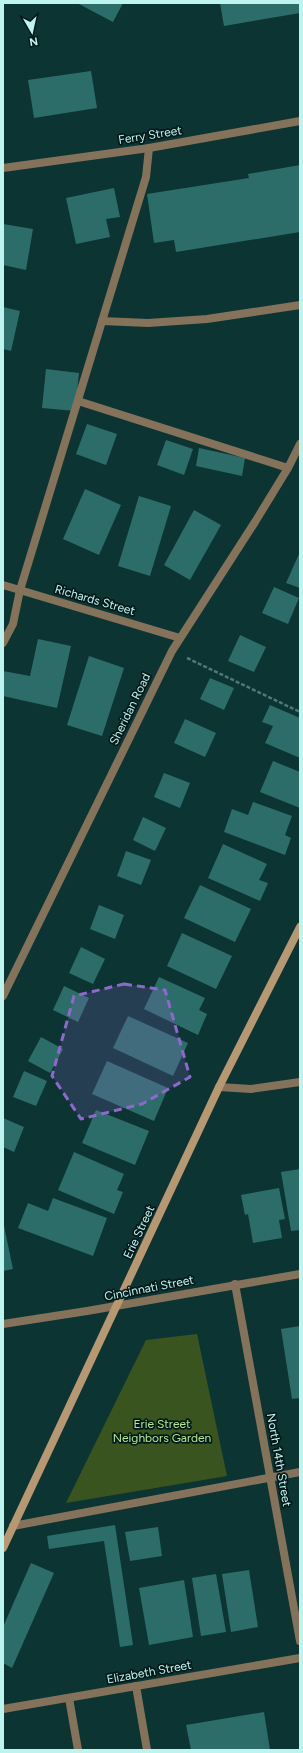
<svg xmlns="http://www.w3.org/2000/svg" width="303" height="1753" font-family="Figtree,sans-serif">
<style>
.green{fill:#3a541f}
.building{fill:#2c6d6a}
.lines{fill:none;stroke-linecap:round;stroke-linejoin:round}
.path{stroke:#4d7a78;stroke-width:2.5;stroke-dasharray:4 2;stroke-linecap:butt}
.lane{stroke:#85725a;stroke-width:8}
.street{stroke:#85725a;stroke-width:8}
.secondary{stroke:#b79872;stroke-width:8}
.marked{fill:#8f68ce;fill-opacity:0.2;stroke:#8f68ce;stroke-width:3;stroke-dasharray:8 5;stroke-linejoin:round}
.labels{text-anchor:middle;stroke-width:3.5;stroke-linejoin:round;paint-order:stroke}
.street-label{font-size:12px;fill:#bef4f0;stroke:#011a19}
.park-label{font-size:12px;fill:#b7e68e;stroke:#011a19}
</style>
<rect width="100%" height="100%" fill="#0c3433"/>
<polygon class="green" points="197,1334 227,1476 66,1503 146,1340"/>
<g class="building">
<polygon points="77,3 123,3 113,22"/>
<polygon points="220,3 300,3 300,13 224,26"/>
<polygon points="91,71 97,108 34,118 28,80"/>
<polygon points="300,165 300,232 176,252 174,240 154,243 147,194 249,178 248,174"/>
<polygon points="114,188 120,217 106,219 110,237 76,244 66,198"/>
<polygon points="3,224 33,229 26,270 3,265"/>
<polygon points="3,307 20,311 11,351 3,349"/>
<polygon points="46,369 79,373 75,411 42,408"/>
<polygon points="87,424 117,434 106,465 76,454"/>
<polygon points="166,440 193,449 184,475 157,465"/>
<polygon points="199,448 245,458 242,476 196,466"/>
<polygon points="85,489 121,505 99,555 63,539"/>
<polygon points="139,496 171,506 150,576 118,566"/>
<polygon points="194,510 221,525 190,580 164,565"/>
<polygon points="299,554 300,554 300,588 286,583"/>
<polygon points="274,587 299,598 288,624 262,613"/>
<polygon points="240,635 266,647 254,672 228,661"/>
<polygon points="38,639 71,646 57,708 3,696 3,671 30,676"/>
<polygon points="89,656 124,668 102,736 67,725"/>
<polygon points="210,678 234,688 224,710 200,699"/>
<polygon points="270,705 300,718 300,758 265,743 273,726 262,722"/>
<polygon points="185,719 216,733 205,757 174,743"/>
<polygon points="273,761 300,772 300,808 260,792"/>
<polygon points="164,773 190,783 180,808 154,797"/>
<polygon points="253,802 292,816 285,835 291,838 285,855 224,832 232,809 248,815"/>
<polygon points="143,817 166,828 155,851 133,840"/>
<polygon points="223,844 267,864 259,880 268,883 260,901 208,878"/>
<polygon points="126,851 151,860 141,885 117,876"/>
<polygon points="200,885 251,909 235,942 184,918"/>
<polygon points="99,905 124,915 115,939 90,929"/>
<polygon points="182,933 232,956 216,989 167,966"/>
<polygon points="81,947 105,959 93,984 69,973"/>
<polygon points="159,977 205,998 199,1010 207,1014 198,1035 144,1009"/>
<polygon points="64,986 89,998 78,1022 53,1010"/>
<polygon points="128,1016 188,1043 173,1076 113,1048"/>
<polygon points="41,1037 63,1049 50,1073 28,1061"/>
<polygon points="107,1061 168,1088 154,1121 92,1094"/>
<polygon points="24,1071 47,1081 36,1106 13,1097"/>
<polygon points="96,1110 149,1131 135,1165 82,1143"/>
<polygon points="3,1118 24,1127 14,1152 3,1147"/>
<polygon points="74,1152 124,1174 117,1190 123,1192 114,1214 58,1190"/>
<polygon points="300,1169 300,1230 291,1231 281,1172"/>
<polygon points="279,1188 285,1219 279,1220 282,1238 253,1243 248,1214 245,1215 241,1195"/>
<polygon points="53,1198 107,1218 93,1256 18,1228 28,1203 48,1211"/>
<polygon points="3,1221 13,1269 3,1271"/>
<polygon points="300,1326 300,1398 292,1399 281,1329"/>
<polygon points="115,1525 133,1645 120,1647 104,1541 49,1549 47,1536"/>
<polygon points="158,1527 162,1556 130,1561 125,1532"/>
<polygon points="31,1563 54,1573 12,1668 3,1663 3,1627"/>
<polygon points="249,1570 258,1627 231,1632 222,1574"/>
<polygon points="216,1574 226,1632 201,1636 192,1578"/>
<polygon points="184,1580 193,1637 149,1645 139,1588"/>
<polygon points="264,1712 270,1750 191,1750 186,1725"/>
</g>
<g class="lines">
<polyline class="path" points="187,658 300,712"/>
<g class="lane">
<polyline points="102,321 148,323 207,319 300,305"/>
<polyline points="78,401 288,468"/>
<polyline points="3,643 13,624 20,590 146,177 149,148"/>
<polyline points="219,1087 251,1089 300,1082"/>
<polyline points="13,1526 300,1472"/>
<polyline points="136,1686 147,1750"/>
<polyline points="69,1698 78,1750"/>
</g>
<g class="street">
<polyline points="3,168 149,148 300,121"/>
<polyline points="3,585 180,638"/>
<polyline points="3,996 172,651 255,522 288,468 300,444"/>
<polyline points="235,1284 300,1641"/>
<polyline points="3,1324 87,1311 300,1274"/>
<polyline points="3,1709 300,1658"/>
</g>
<polyline class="secondary" points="3,1548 219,1087 300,927"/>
</g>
<path class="marked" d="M124 984 165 990 190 1077 142 1104 81 1119 52 1076 74 996Z"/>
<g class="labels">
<g class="street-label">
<text transform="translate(150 135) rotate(-9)" y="4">Ferry Street</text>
<text transform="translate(95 600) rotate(16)" y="4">Richards Street</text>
<text transform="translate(130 709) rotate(-64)" y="4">Sheridan Road</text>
<text transform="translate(139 1232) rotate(-65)" y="4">Erie Street</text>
<text transform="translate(149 1288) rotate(-11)" y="4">Cincinnati Street</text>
<text transform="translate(279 1460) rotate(80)" y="4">North 14th Street</text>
<text transform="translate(149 1672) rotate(-10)" y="4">Elizabeth Street</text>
</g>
<g class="park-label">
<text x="162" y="1428">Erie Street<tspan x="162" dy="14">Neighbors Garden</tspan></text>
</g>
</g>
<rect width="303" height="1753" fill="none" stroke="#bef4f0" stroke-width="8"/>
<g transform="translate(32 32) rotate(171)" stroke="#011a19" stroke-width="3" paint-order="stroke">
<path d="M0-3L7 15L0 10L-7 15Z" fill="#bef4f0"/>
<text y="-6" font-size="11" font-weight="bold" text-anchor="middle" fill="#bef4f0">N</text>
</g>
</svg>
